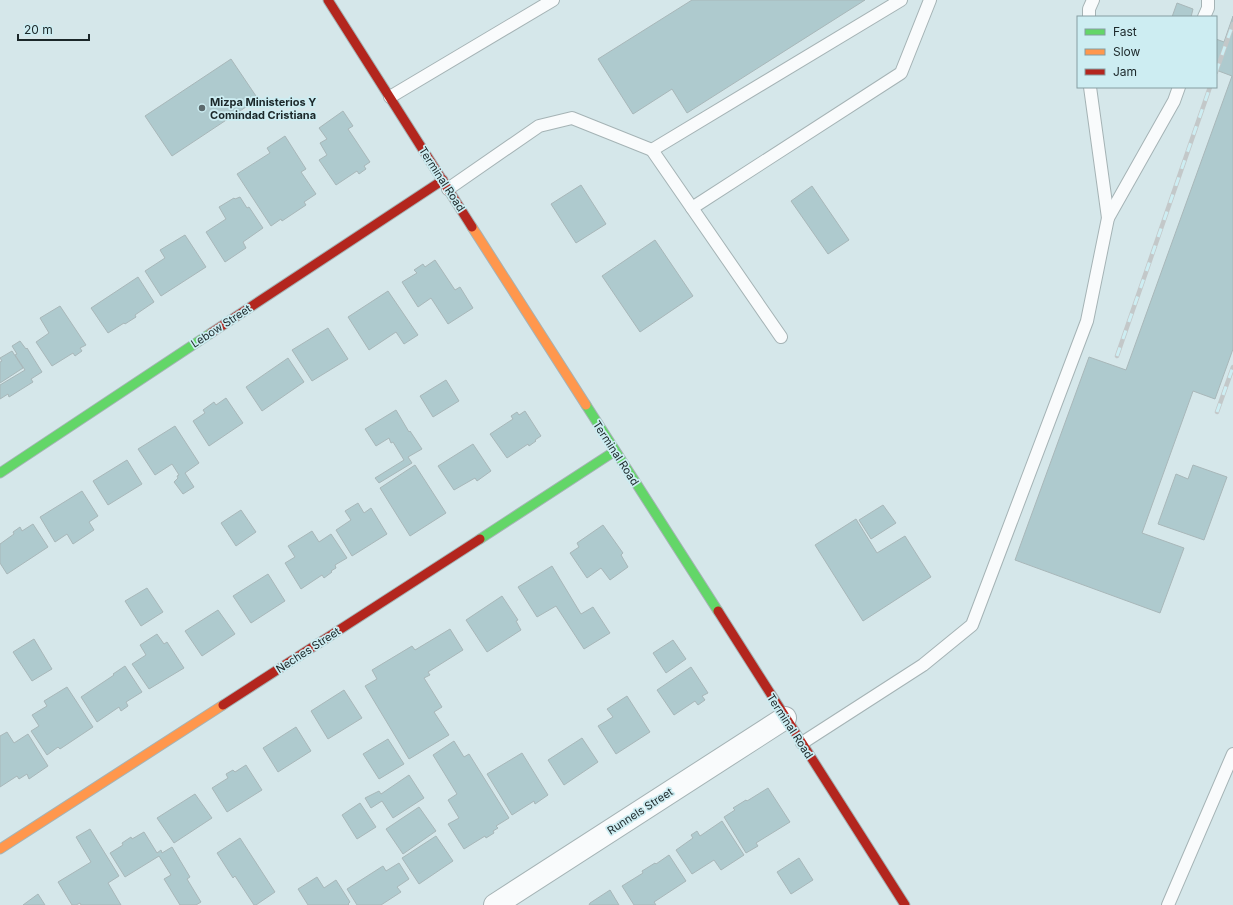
<svg xmlns="http://www.w3.org/2000/svg" width="1233" height="905" font-family="Inter,sans-serif">
<style>
.building{fill:#aecace;stroke:#a8b7b9}
.lines{fill:none;stroke-linecap:round;stroke-linejoin:round}
.lane-casing{stroke:#a5b3b5;stroke-width:14}
.street-casing{stroke:#a5b3b5;stroke-width:24}
.fast-casing{stroke:#a5b3b5;stroke-width:11}
.slow-casing{stroke:#a5b3b5;stroke-width:11}
.jam-casing{stroke:#a5b3b5;stroke-width:11}
.lane{stroke:#f9fbfc;stroke-width:12}
.street{stroke:#f9fbfc;stroke-width:22}
.fast{stroke:#63d668;stroke-width:9}
.slow{stroke:#ff974d;stroke-width:9}
.jam{stroke:#b3261e;stroke-width:9}
.rail-casing{stroke:#c3c8c9;stroke-width:4.5}
.rail{stroke:#cdedf2;stroke-width:3;stroke-dasharray:9;stroke-linecap:butt}
.poi-dot{fill:#5c6a6d;stroke:#cdedf2;stroke-width:1.5}
.labels{text-anchor:middle;stroke-width:3.5;stroke-linejoin:round;paint-order:stroke}
.poi-label{font-size:11px;font-weight:bold;fill:#1b2729;stroke:#cdedf2;text-anchor:start}
.street-label{font-size:11px;fill:#1b2729;stroke:#cdedf2}
</style>
<rect width="100%" height="100%" fill="#d5e7ea"/>
<g class="building">
<polygon points="692,0 865,0 687,113 672,89 633,114 598,59"/>
<polygon points="1177,3 1193,9 1191,17 1172,17"/>
<polygon points="1233,16 1233,349 1215,399 1193,391 1142,533 1184,548 1160,613 1015,560 1089,357 1126,370 1232,76 1216,70 1216,39 1224,42"/>
<polygon points="231,59 258,99 172,156 145,116"/>
<polygon points="343,111 353,126 348,129 370,162 364,166 366,169 359,174 357,171 336,185 319,160 327,155 320,143 327,139 319,128"/>
<polygon points="285,136 306,169 301,172 316,194 304,202 306,205 282,221 281,219 271,226 237,174 270,153 267,148"/>
<polygon points="581,185 606,224 576,243 551,204"/>
<polygon points="812,186 849,240 828,254 791,201"/>
<polygon points="240,197 247,208 249,207 263,228 243,242 246,248 225,262 206,232 226,219 219,207 234,198 235,199"/>
<polygon points="185,235 206,267 161,296 145,271 165,258 160,250"/>
<polygon points="655,240 693,296 640,332 602,276"/>
<polygon points="435,260 455,290 460,287 473,308 448,324 431,298 418,307 402,282 417,273 414,270 423,264 425,267"/>
<polygon points="138,277 154,302 135,315 136,317 125,324 124,323 108,333 91,308"/>
<polygon points="388,291 418,335 404,344 396,332 369,350 348,317"/>
<polygon points="60,306 86,345 80,348 82,351 75,356 73,353 52,366 36,342 49,333 40,318"/>
<polygon points="328,328 348,359 312,381 292,350"/>
<polygon points="20,341 26,349 27,348 42,372 31,379 33,382 9,397 8,394 0,399 0,385 25,370 15,355 17,354 12,346"/>
<polygon points="12,351 23,368 0,383 0,362 2,361 0,358"/>
<polygon points="288,358 304,382 262,411 246,387"/>
<polygon points="446,380 459,401 433,417 420,396"/>
<polygon points="226,398 243,423 209,446 193,421 205,413 203,410 214,402 216,405"/>
<polygon points="396,410 409,432 410,431 422,449 408,457 412,463 379,483 375,478 404,460 393,442 391,443 389,438 376,446 365,429"/>
<polygon points="525,411 541,436 535,440 536,441 529,446 528,444 507,458 490,434 513,419 511,416 517,412 519,415"/>
<polygon points="175,426 199,463 185,473 194,487 183,494 174,482 178,478 177,476 179,475 172,464 155,475 138,449"/>
<polygon points="473,444 491,471 477,481 475,478 454,490 438,466"/>
<polygon points="127,460 142,484 108,505 93,481"/>
<polygon points="415,465 446,513 410,536 380,488"/>
<polygon points="1193,465 1227,477 1204,540 1158,524 1176,474 1188,479"/>
<polygon points="82,491 98,516 89,522 94,530 73,544 67,534 55,542 40,517"/>
<polygon points="358,503 364,513 371,508 387,534 352,556 336,530 351,520 345,511"/>
<polygon points="883,505 896,523 871,539 859,520"/>
<polygon points="241,510 256,532 236,546 221,523"/>
<polygon points="856,519 877,553 905,536 931,577 863,621 815,545"/>
<polygon points="33,524 48,547 7,574 0,563 0,544 14,534 13,532 20,527 22,531"/>
<polygon points="603,525 623,553 621,555 628,567 610,580 601,568 587,578 570,553 579,547 577,543"/>
<polygon points="312,531 319,542 331,534 347,558 335,565 336,568 331,571 332,572 324,578 322,575 301,589 285,563 295,557 288,546"/>
<polygon points="552,566 581,614 593,607 610,633 584,649 556,606 537,617 518,587"/>
<polygon points="268,574 285,601 251,623 233,596"/>
<polygon points="147,588 163,612 141,626 125,601"/>
<polygon points="502,596 518,620 516,621 521,630 487,652 466,620"/>
<polygon points="218,610 235,634 202,656 185,631"/>
<polygon points="450,629 463,650 428,672 430,675 424,678 442,707 434,712 449,735 409,759 365,686 377,679 372,670 412,646 415,650"/>
<polygon points="157,634 164,644 167,642 184,668 149,689 132,664 146,655 140,645"/>
<polygon points="34,639 52,669 32,681 13,652"/>
<polygon points="673,640 686,659 666,673 653,653"/>
<polygon points="125,666 142,692 126,702 128,706 121,711 119,707 97,722 81,697 114,675 113,674"/>
<polygon points="691,667 708,693 702,696 705,700 698,705 695,701 674,715 657,690"/>
<polygon points="67,687 93,727 60,749 58,747 47,755 31,731 39,726 32,715 47,706 44,701"/>
<polygon points="344,690 362,718 328,739 311,711"/>
<polygon points="627,696 650,732 616,754 598,726 613,717 607,709"/>
<polygon points="296,727 311,751 278,772 263,748"/>
<polygon points="7,732 14,743 28,734 48,766 29,779 27,774 19,779 17,776 0,787 0,736"/>
<polygon points="582,738 598,762 564,785 548,760"/>
<polygon points="388,739 404,764 379,779 363,754"/>
<polygon points="454,741 464,757 469,754 509,818 496,826 498,828 493,831 494,833 486,838 485,836 464,849 448,824 459,818 448,800 457,794 433,755"/>
<polygon points="522,753 548,795 535,804 534,801 512,815 487,774"/>
<polygon points="246,765 262,790 227,812 212,788 228,778 226,774 233,770 235,772"/>
<polygon points="409,775 424,798 393,818 382,801 371,808 365,798 379,791 381,794"/>
<polygon points="768,788 790,822 756,843 758,846 746,853 724,817 735,810 733,808 746,800 747,801"/>
<polygon points="195,794 212,818 174,843 157,818"/>
<polygon points="360,803 376,827 357,839 342,815"/>
<polygon points="419,807 436,831 403,854 386,829"/>
<polygon points="722,821 744,855 721,870 714,860 692,874 676,850 693,838 691,835 697,831 700,836"/>
<polygon points="90,829 119,876 108,883 121,905 81,905 80,903 76,905 72,905 58,882 91,862 76,837"/>
<polygon points="144,832 157,853 161,850 162,853 172,847 190,877 187,879 201,902 196,905 180,905 164,879 171,875 159,856 125,877 110,853 123,845 122,843 131,837 132,839"/>
<polygon points="436,836 453,861 419,884 402,858"/>
<polygon points="240,838 275,892 256,905 254,905 235,876 233,878 217,853"/>
<polygon points="669,855 686,881 654,902 656,905 634,905 622,886 643,873 642,871 655,863 656,864"/>
<polygon points="799,858 813,880 791,894 777,872"/>
<polygon points="399,863 409,879 397,887 401,892 381,905 357,905 347,889 383,866 386,871"/>
<polygon points="317,877 324,888 336,880 350,902 348,904 349,905 308,905 298,889"/>
<polygon points="610,890 619,905 589,905 590,903"/>
<polygon points="38,894 45,905 23,905"/>
</g>
<g class="lines">
<g class="lane-casing">
<g id="lane">
<polyline points="1089,17 1089,9 1093,0"/>
<polyline points="1204,17 1208,8 1208,0"/>
<polyline points="1090,87 1108,218"/>
<polyline points="390,97 553,0"/>
<polyline points="652,150 781,337"/>
<polyline points="448,189 539,126 572,118 652,150 901,0"/>
<polyline points="692,208 901,73 930,0"/>
<polyline points="802,743 923,665 972,625 1087,321 1108,218 1174,101 1179,87"/>
<polyline points="1168,905 1233,754"/>
</g>
</g>
<g class="street-casing">
<polyline id="street" points="495,905 785,718"/>
</g>
<g class="fast-casing">
<g id="fast">
<polyline points="586,405 718,611"/>
<polyline points="0,473 211,333"/>
<polyline points="480,539 615,451"/>
</g>
</g>
<g class="slow-casing">
<g id="slow">
<polyline points="472,227 586,405"/>
<polyline points="0,849 223,705"/>
</g>
</g>
<g class="jam-casing">
<g id="jam">
<polyline points="328,0 472,227"/>
<polyline points="211,333 443,180"/>
<polyline points="718,611 905,905"/>
<polyline points="223,705 480,539"/>
</g>
</g>
<use href="#lane" class="lane"/>
<use href="#street" class="street"/>
<use href="#fast" class="fast"/>
<use href="#slow" class="slow"/>
<use href="#jam" class="jam"/>
<g class="rail-casing">
<g id="rail">
<polyline points="1216,72 1233,24"/>
<polyline points="1117,356 1210,87"/>
<polyline points="1217,412 1233,367"/>
</g>
</g>
<use href="#rail" class="rail"/>
</g>
<circle class="poi-dot" cx="202" cy="108" r="4"/>
<g class="labels">
<g class="poi-label">
<text x="210" y="106">Mizpa Ministerios Y<tspan x="210" dy="13">Comindad Cristiana</tspan></text>
</g>
<g class="street-label">
<text transform="translate(442 179) rotate(57)" y="4">Terminal Road</text>
<text transform="translate(221 326) rotate(-33)" y="4">Lebow Street</text>
<text transform="translate(616 453) rotate(57)" y="4">Terminal Road</text>
<text transform="translate(308 650) rotate(-33)" y="4">Neches Street</text>
<text transform="translate(790 726) rotate(57)" y="4">Terminal Road</text>
<text transform="translate(640 811) rotate(-33)" y="4">Runnels Street</text>
</g>
</g>
<rect x="1077" y="16" width="140" height="72" fill="#cdedf2" stroke="#869ea2"/>
<rect x="1085" y="29" width="20" height="6" fill="#63d668" stroke="#869ea2"/>
<text x="1113" y="36" font-size="12" fill="#1b2729">Fast</text>
<rect x="1085" y="49" width="20" height="6" fill="#ff974d" stroke="#869ea2"/>
<text x="1113" y="56" font-size="12" fill="#1b2729">Slow</text>
<rect x="1085" y="69" width="20" height="6" fill="#b3261e" stroke="#869ea2"/>
<text x="1113" y="76" font-size="12" fill="#1b2729">Jam</text>
<path d="M18 34v6h71v-6" fill="none" stroke="#1b2729" stroke-width="2"/>
<text x="24" y="34" font-size="12" fill="#1b2729" stroke="#cdedf2" stroke-width="3" paint-order="stroke">20 m</text>
</svg>
